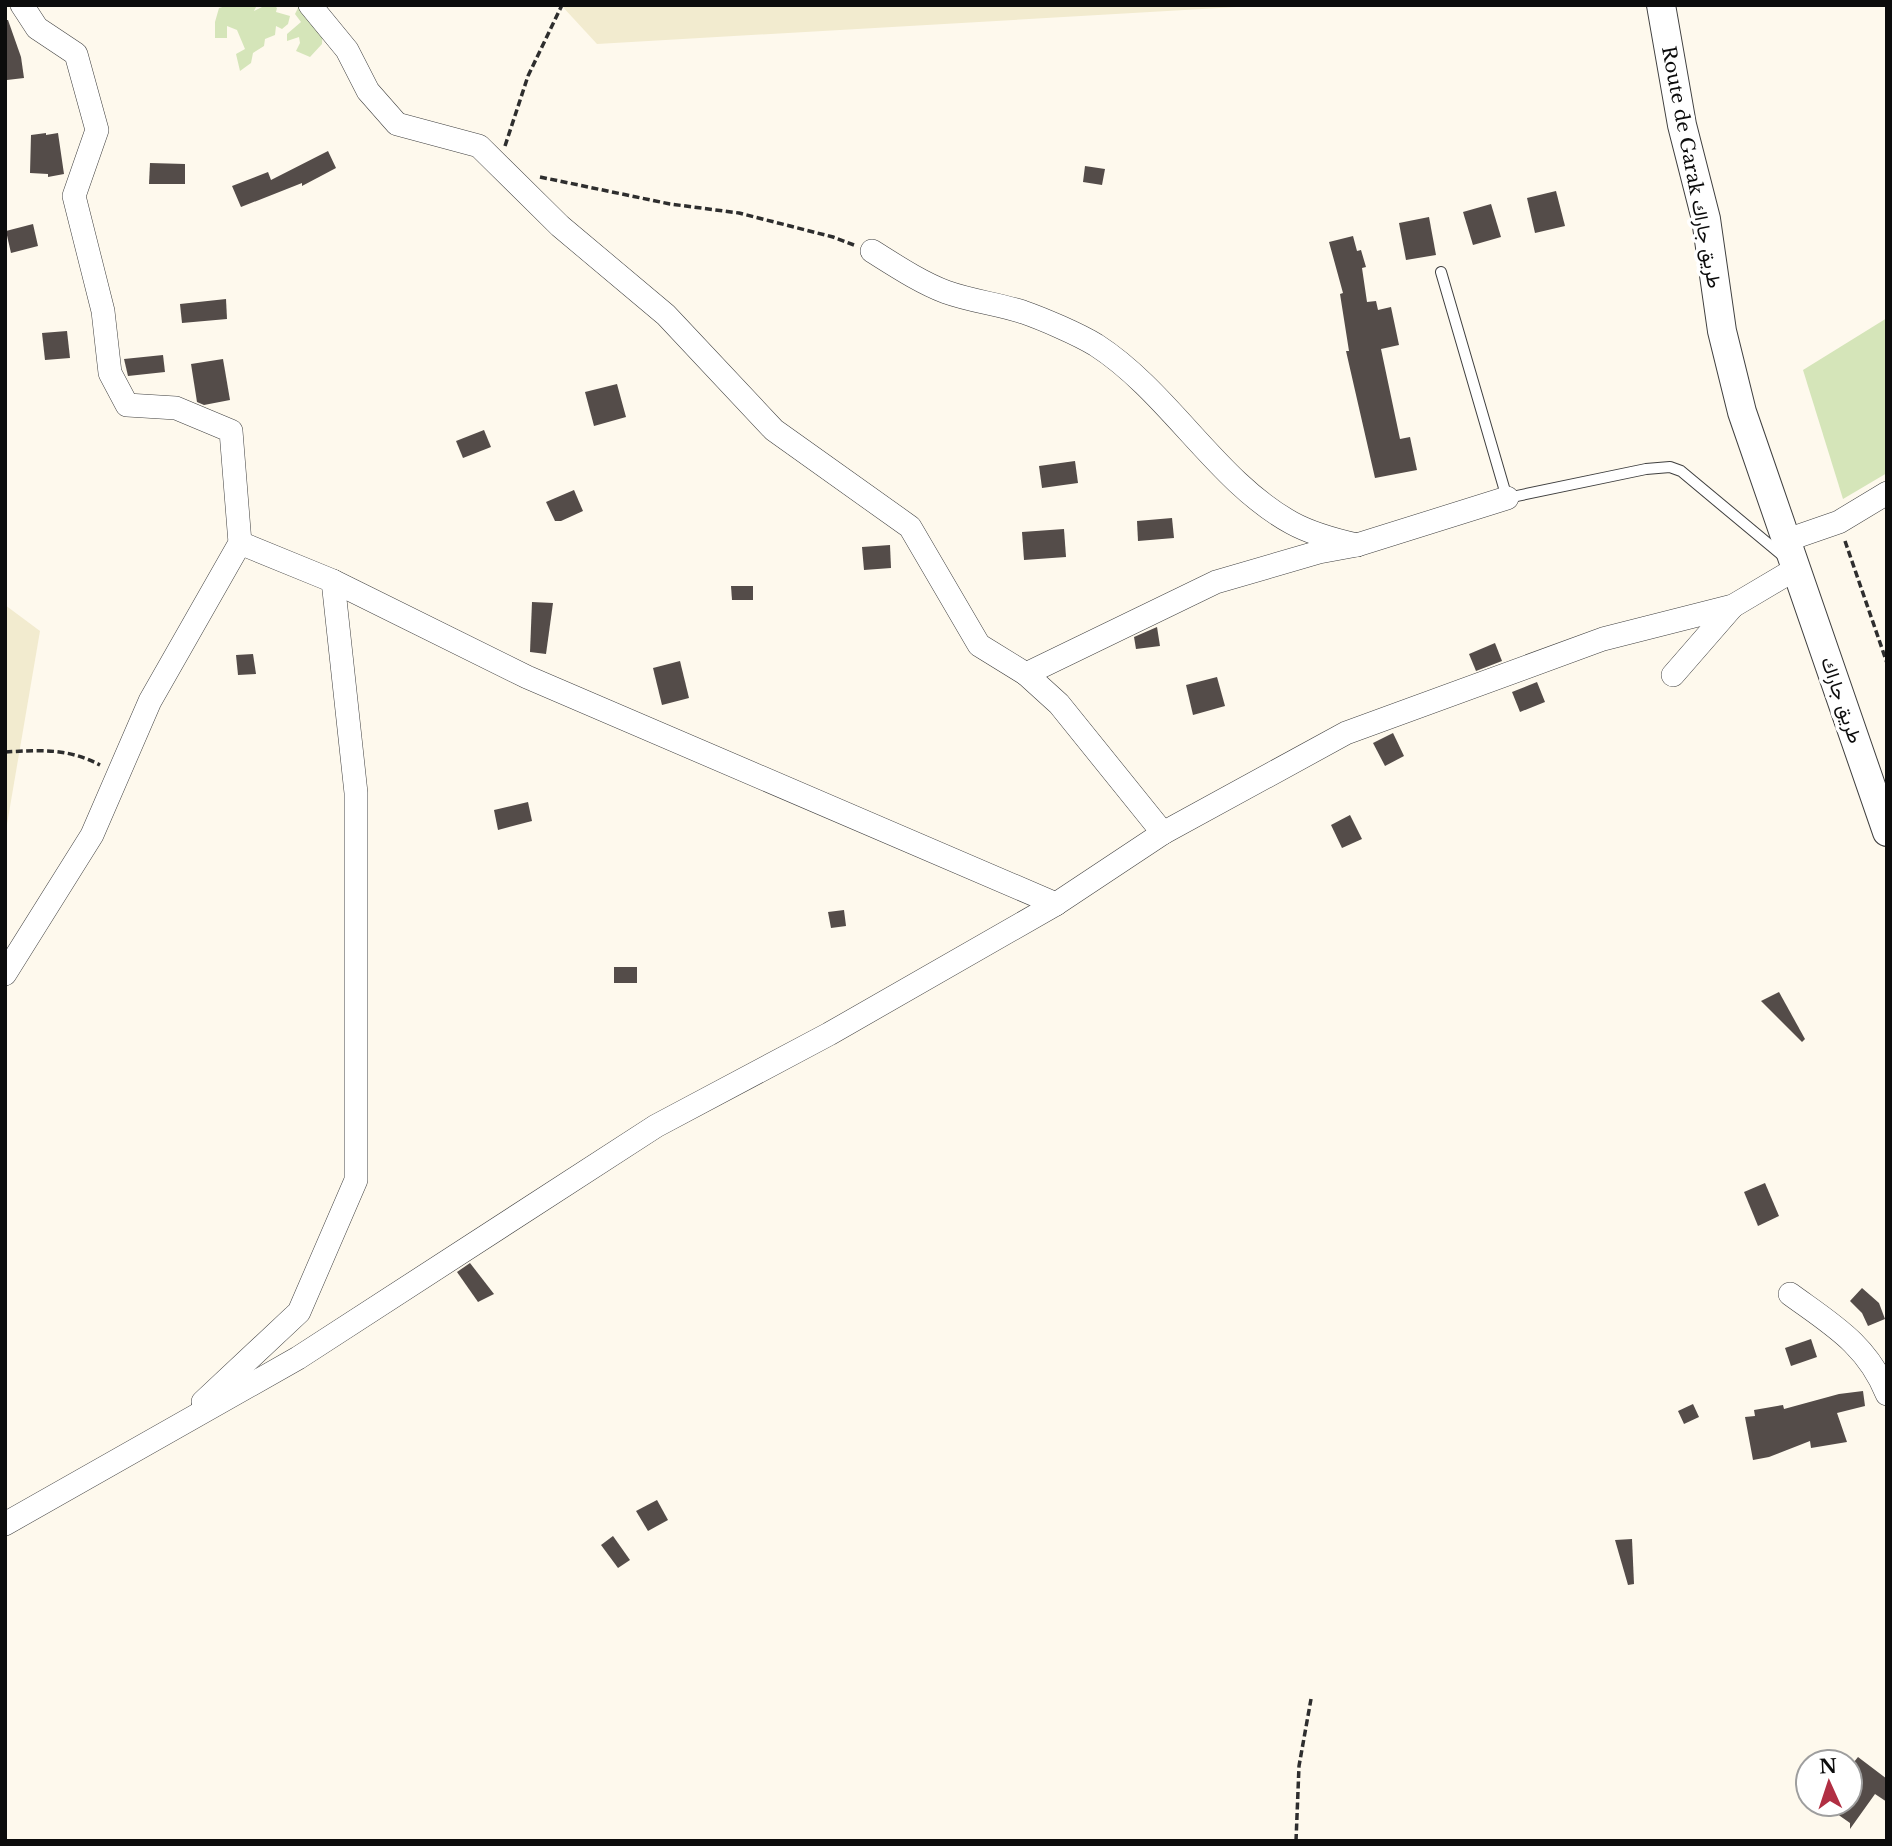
<svg xmlns="http://www.w3.org/2000/svg" width="1892" height="1846" font-family="'Libre Baskerville',Vazirmatn,serif">
<style>
.farmland{fill:#f2ebcf}
.green{fill:#d5e5b9}
.building{fill:#544c49}
.lines{fill:none;stroke-linecap:round;stroke-linejoin:round}
.service-casing{stroke:#3f3f3f;stroke-width:12}
.minor-casing{stroke:#3f3f3f;stroke-width:24}
.tertiary-casing{stroke:#3f3f3f;stroke-width:30}
.path{stroke:#2e2e2e;stroke-width:3.5;stroke-dasharray:7 3.5;stroke-linecap:butt}
.service{stroke:#fff;stroke-width:10}
.minor{stroke:#fff;stroke-width:23}
.tertiary{stroke:#fff;stroke-width:28}
.labels{text-anchor:middle;stroke-width:7;stroke-linejoin:round;paint-order:stroke}
.street-label{font-size:19px;fill:#0c0c0c;stroke:#fff}
</style>
<rect width="100%" height="100%" fill="#fef9ed"/>
<g class="farmland">
<polygon points="561,5 1271,5 597,44"/>
<polygon points="5,605 40,631 5,836"/>
</g>
<g class="green">
<polygon points="229,5 257,5 254,11 266,5 274,5 277,8 276,12 290,16 288,24 282,29 276,26 275,35 265,39 264,46 253,53 251,63 240,71 236,54 245,49 237,30 227,26 227,38 215,38 215,22 219,8"/>
<polygon points="299,6 323,23 322,44 310,57 296,51 300,43 299,37 287,41 287,34 301,22 295,14"/>
<polygon points="1887,318 1887,473 1843,499 1803,370"/>
</g>
<g class="building">
<polygon points="5,20 8,20 21,57 24,78 7,80"/>
<polygon points="46,133 46,135 58,133 64,174 48,177 48,174 30,173 31,135"/>
<polygon points="328,151 336,168 302,186 302,183 241,207 232,186 268,172 271,180"/>
<polygon points="150,163 185,164 185,184 149,184"/>
<polygon points="1085,166 1105,169 1102,185 1083,182"/>
<polygon points="1556,191 1565,226 1535,233 1527,198"/>
<polygon points="1491,204 1501,237 1473,245 1463,212"/>
<polygon points="1429,217 1436,255 1406,260 1399,223"/>
<polygon points="33,224 38,246 11,253 6,231"/>
<polygon points="1353,236 1357,251 1361,250 1366,267 1362,268 1367,302 1376,301 1378,310 1391,307 1399,345 1381,349 1400,439 1410,437 1417,470 1375,478 1346,351 1349,351 1340,294 1343,293 1329,242"/>
<polygon points="226,299 227,319 182,323 180,304"/>
<polygon points="67,331 70,358 45,360 42,333"/>
<polygon points="163,355 165,372 128,376 124,359"/>
<polygon points="223,359 230,400 204,405 197,402 191,364"/>
<polygon points="617,384 626,417 594,426 585,392"/>
<polygon points="484,430 491,447 463,458 456,441"/>
<polygon points="1075,461 1078,483 1042,488 1039,466"/>
<polygon points="574,490 583,511 561,521 555,521 546,502"/>
<polygon points="1172,518 1174,538 1138,541 1137,521"/>
<polygon points="1064,529 1066,557 1024,560 1022,532"/>
<polygon points="890,545 891,568 864,570 862,547"/>
<polygon points="731,586 753,586 753,600 732,600"/>
<polygon points="532,602 553,603 546,654 530,652"/>
<polygon points="1157,627 1160,646 1136,649 1134,637"/>
<polygon points="1495,643 1502,661 1476,671 1469,654"/>
<polygon points="253,654 256,674 238,675 236,655"/>
<polygon points="680,661 689,698 662,705 653,668"/>
<polygon points="1217,677 1225,706 1193,715 1186,685"/>
<polygon points="1537,682 1545,702 1520,712 1512,692"/>
<polygon points="1393,733 1404,756 1385,766 1373,743"/>
<polygon points="528,802 532,821 498,830 494,810"/>
<polygon points="1350,815 1362,839 1342,848 1331,825"/>
<polygon points="844,910 846,926 831,928 828,912"/>
<rect x="614" y="967" width="23" height="16"/>
<polygon points="1779,992 1805,1039 1802,1042 1761,1001"/>
<polygon points="1765,1183 1779,1216 1758,1226 1744,1192"/>
<polygon points="470,1263 494,1294 478,1302 457,1272"/>
<polygon points="1862,1288 1879,1303 1885,1319 1868,1326 1862,1313 1850,1301"/>
<polygon points="1811,1339 1817,1357 1791,1366 1785,1348"/>
<polygon points="1863,1391 1865,1406 1837,1413 1847,1442 1811,1448 1810,1441 1769,1457 1753,1460 1745,1417 1755,1416 1754,1410 1783,1405 1784,1409 1839,1394"/>
<polygon points="1693,1404 1699,1417 1684,1424 1678,1411"/>
<polygon points="657,1500 668,1520 648,1531 636,1511"/>
<polygon points="613,1536 630,1560 618,1568 601,1545"/>
<polygon points="1632,1539 1634,1584 1628,1585 1615,1540"/>
<polygon points="1858,1757 1887,1779 1887,1802 1875,1794 1850,1829 1850,1823 1823,1804 1850,1804 1850,1767"/>
</g>
<g class="lines">
<g class="service-casing">
<polyline id="service" points="1441,272 1507,498 1646,469 1670,467 1681,471 1783,556"/>
</g>
<g class="minor-casing">
<g id="minor">
<polyline points="310,5 347,50 368,91 397,124 479,146 560,226 666,315 774,430 910,527 979,645 1026,674 1059,704 1163,833"/>
<path d="M872 251C896 266 920 282 946 292 971 301 998 304 1023 312 1043 319 1078 334 1096 345 1169 392 1217 482 1292 523 1312 534 1335 540 1357 545"/>
<polyline points="1787,540 1839,522 1887,493"/>
<polyline points="240,543 333,581 527,677 1056,904"/>
<polyline points="1026,674 1216,582 1319,552 1357,545 1507,498"/>
<polyline points="1673,675 1733,606"/>
<polyline points="5,974 92,835 150,701 240,543 231,431 176,408 127,405 110,373 103,311 74,196 97,130 76,54 37,28 22,5"/>
<path d="M1790 1294C1831 1324 1867 1344 1887 1394"/>
<polyline points="203,1402 299,1312 356,1180 356,793 333,581"/>
<polyline points="5,1524 298,1358 656,1126 829,1034 1056,904 1163,833 1346,733 1603,639 1733,606 1797,568"/>
</g>
</g>
<g class="tertiary-casing">
<polyline id="tertiary" points="1661,5 1682,125 1706,219 1722,331 1742,412 1887,832"/>
</g>
<g class="path">
<polyline points="505,146 528,76 562,5"/>
<polyline points="540,177 670,204 739,213 833,237 854,245"/>
<polyline points="1845,541 1887,663"/>
<path d="M5 752C41 750 68 748 100 765"/>
<polyline points="1296,1841 1299,1766 1311,1699"/>
</g>
<use href="#service" class="service"/>
<use href="#minor" class="minor"/>
<use href="#tertiary" class="tertiary"/>
</g>
<g class="labels">
<g class="street-label">
<text transform="translate(1692 167) rotate(79)" y="7">Route de Garak طريق جاراك</text>
<text transform="translate(1842 700) rotate(71)" y="7">طريق جاراك</text>
</g>
</g>
<rect width="1892" height="1846" fill="none" stroke="#0c0c0c" stroke-width="14"/>
<g transform="translate(1829 1783) rotate(357)"><circle r="33" fill="#ffffff" stroke="#9e9e9e" stroke-width="2"/>
<path d="M0-5L12 26L0 18L-12 26Z" fill="#b12f43"/>
<text y="-10" font-size="19" font-weight="bold" text-anchor="middle" fill="#0c0c0c">N</text>
</g>
</svg>
